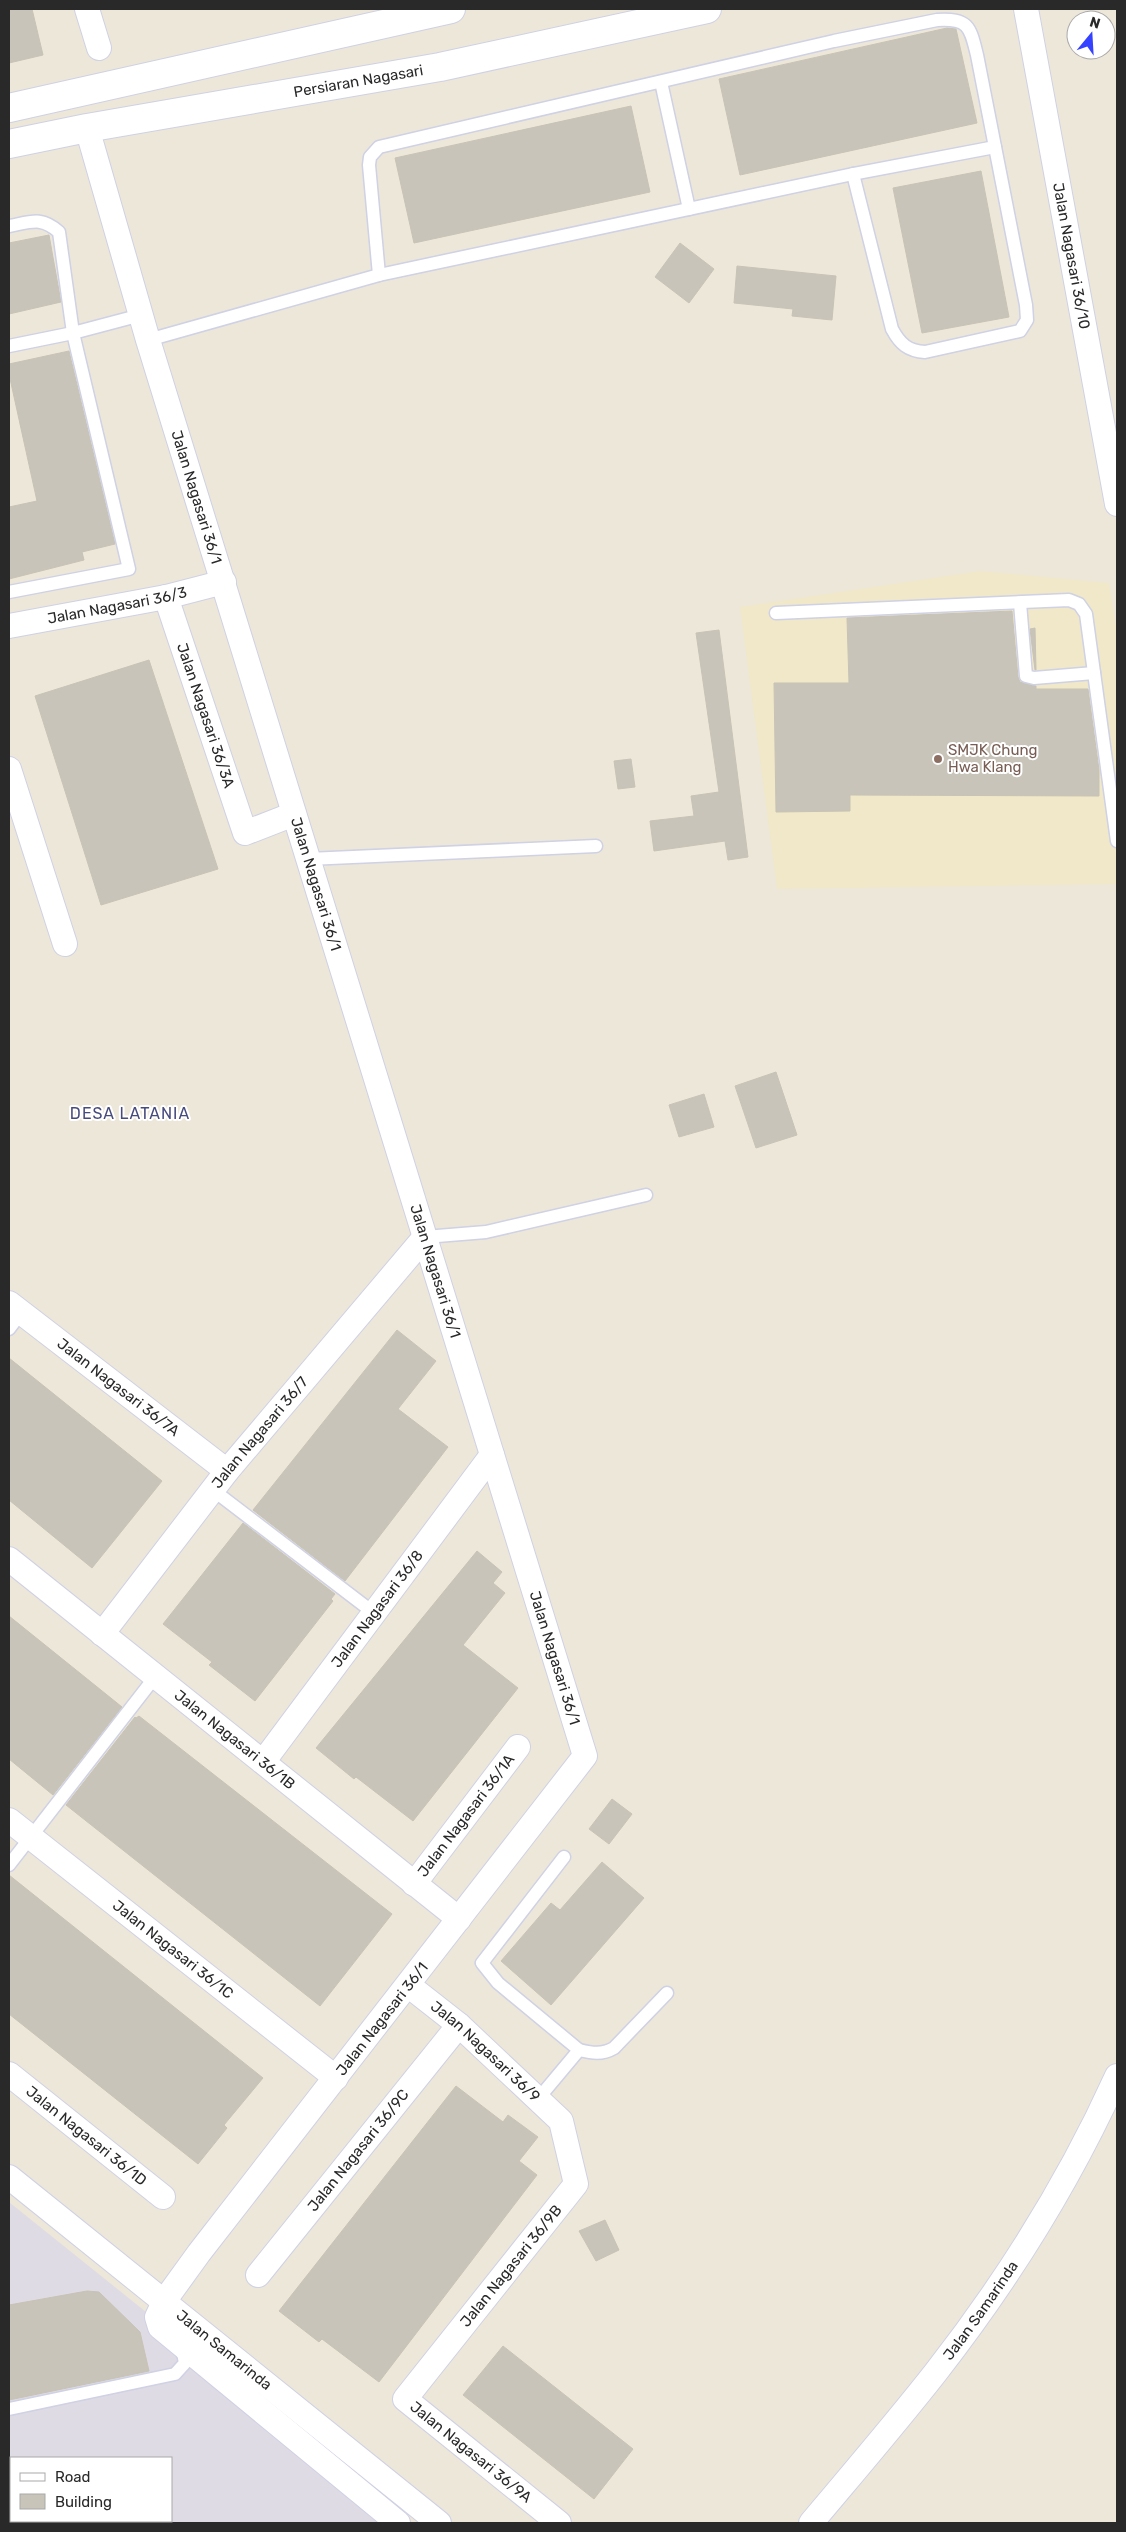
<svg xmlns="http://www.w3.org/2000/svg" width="1126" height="2532" font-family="Rubik,sans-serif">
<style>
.industrial{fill:#dfdbe4;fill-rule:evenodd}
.education{fill:#f0e8c8}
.building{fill:#c8c4ba;stroke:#c8c3b4}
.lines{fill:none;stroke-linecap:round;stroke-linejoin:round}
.service-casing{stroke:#cfd1e4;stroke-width:15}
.minor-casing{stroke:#cfd1e4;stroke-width:26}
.tertiary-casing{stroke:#cfd1e4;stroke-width:30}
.service{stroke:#fff;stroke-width:12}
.minor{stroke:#fff;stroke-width:24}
.tertiary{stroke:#fff;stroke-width:28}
.education-dot{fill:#8d6e63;stroke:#fff;stroke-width:2}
.labels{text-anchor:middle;stroke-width:4;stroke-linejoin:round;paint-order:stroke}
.street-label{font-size:15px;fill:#292929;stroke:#fff}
.education-label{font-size:15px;fill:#785e54;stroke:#fff;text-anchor:start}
.neighbourhood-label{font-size:16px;letter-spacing:1px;fill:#474a7d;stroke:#fff}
</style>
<rect width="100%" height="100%" fill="#ede7da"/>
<path class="industrial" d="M9 2202 409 2523H9ZM11 2458H171V2521H11Z"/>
<polygon class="education" points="980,571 1109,583 1117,633 1117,884 777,889 740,607"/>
<g class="building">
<polygon points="9,9 32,9 43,55 9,63"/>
<polygon points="947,28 956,29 977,123 740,175 719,79"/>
<polygon points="631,106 650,192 414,243 395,158"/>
<polygon points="981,171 1009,317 922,333 893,188"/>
<polygon points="49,235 61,302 9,314 9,243"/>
<polygon points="680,243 714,269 689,303 655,277"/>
<polygon points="737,266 836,276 832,320 792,316 793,309 734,303"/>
<polygon points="69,351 115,544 82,552 84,560 9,579 9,507 37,501 9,374 9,364"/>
<polygon points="1012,611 1018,677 1020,682 1036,686 1036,689 1088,689 1099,770 1099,796 850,795 850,811 776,812 774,683 849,683 847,618"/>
<polygon points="1035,628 1036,670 1035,670 1030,629"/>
<polygon points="719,630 748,857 728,860 725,841 654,851 650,821 694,816 691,796 719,792 696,633"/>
<polygon points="149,660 218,869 101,905 35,696"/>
<polygon points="631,759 635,787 618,789 614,761"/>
<polygon points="776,1072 797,1135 756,1148 735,1086"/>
<polygon points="704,1094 714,1127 679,1137 669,1105"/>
<polygon points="397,1330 436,1361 398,1409 448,1447 345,1581 253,1510"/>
<polygon points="9,1358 162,1481 92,1568 9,1500"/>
<polygon points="243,1523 335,1594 331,1599 333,1601 255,1701 209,1665 212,1662 163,1624"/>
<polygon points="477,1551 502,1572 493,1583 505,1593 463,1645 518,1688 413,1821 356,1777 354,1779 316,1748"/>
<polygon points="9,1616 122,1707 53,1795 9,1759"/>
<polygon points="139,1716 392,1914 320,2006 66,1805 135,1717 136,1718"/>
<polygon points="612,1799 632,1814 609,1844 589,1829"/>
<polygon points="602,1862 644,1898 551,2005 501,1961 551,1903 560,1910"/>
<polygon points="9,1875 263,2078 224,2125 227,2128 198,2164 9,2014"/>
<polygon points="456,2086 503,2122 508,2115 538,2137 519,2161 537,2175 379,2382 322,2339 319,2342 279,2311"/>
<polygon points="605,2220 619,2250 596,2261 579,2231"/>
<polygon points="87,2291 99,2292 140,2332 149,2371 9,2400 9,2305"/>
<polygon points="503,2346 633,2449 594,2499 463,2395"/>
</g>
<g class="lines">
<g class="service-casing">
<g id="service">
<polyline points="661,82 689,209"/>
<path d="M9 226C31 222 41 216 59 232L73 333 129 569 9 592"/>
<path d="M379 275 369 165 370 157 379 147 834 41 937 20C969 18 970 27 977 55L1026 305 1027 320 1020 331 925 352C908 351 900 344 892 329L853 174"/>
<polyline points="148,340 379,275 853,174 995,147"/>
<polyline points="9,346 73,333 141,315"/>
<polyline points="1020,603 1026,676 1034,678 1094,673"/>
<polyline points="776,613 1069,600 1079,604 1086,614 1117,841"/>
<polyline points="308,859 596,846"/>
<polyline points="425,1237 486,1232 646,1195"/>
<polyline points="9,1329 21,1313"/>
<polyline points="213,1490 374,1613"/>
<polyline points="9,1865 155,1677"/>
<path d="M579 2050C592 2053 602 2055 614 2048L667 1993"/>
<polyline points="538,2099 579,2050 498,1983 482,1963 564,1857"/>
<polyline points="9,2409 175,2374 185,2363 182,2348"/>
</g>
</g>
<g class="minor-casing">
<g id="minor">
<polyline points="87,9 99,48"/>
<path id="s1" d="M1026 9 1117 504"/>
<path id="s2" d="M87 128 148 340 585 1756 199 2253 165 2300 157 2317 160 2327 398 2523"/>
<path id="s3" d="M166 597 245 833 294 814"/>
<path id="s4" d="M9 626 166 597 224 582"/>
<polyline points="9,769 65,944"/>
<path id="s5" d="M9 1303 227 1471"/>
<path id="s6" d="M9 1559 459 1919"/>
<path id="s7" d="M102 1634 227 1471 425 1237"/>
<path id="s8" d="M263 1762 492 1455"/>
<path id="s9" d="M9 1820 336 2078"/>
<path id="s10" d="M414 1884 518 1747"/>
<path id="s11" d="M408 1985 459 2025 561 2121 576 2184 405 2399 559 2523"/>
<path id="s12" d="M9 2074 163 2197"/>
<path id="s13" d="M9 2177 439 2523"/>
<path id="s14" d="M258 2275 459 2025"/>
<path id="s15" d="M811 2523C853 2473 896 2423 936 2372 1007 2281 1070 2180 1117 2076"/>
</g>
</g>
<g class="tertiary-casing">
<g id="tertiary">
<polyline points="9,108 451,9"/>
<path id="s16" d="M9 144 87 128 440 67 707 9"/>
</g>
</g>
<use href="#service" class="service"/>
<use href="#minor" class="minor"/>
<use href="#tertiary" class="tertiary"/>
</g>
<circle class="education-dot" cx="938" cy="759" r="5"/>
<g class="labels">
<g class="street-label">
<text dy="5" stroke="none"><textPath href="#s16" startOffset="355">Persiaran Nagasari</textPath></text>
<text dy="5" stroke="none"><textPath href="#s1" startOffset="251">Jalan Nagasari 36/10</textPath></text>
<text dy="5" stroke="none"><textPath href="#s2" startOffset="385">Jalan Nagasari 36/1</textPath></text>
<text dy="5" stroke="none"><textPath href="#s4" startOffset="110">Jalan Nagasari 36/3</textPath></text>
<text dy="5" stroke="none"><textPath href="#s3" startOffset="125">Jalan Nagasari 36/3A</textPath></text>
<text dy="5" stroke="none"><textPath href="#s2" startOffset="790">Jalan Nagasari 36/1</textPath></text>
<text dy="5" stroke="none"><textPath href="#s2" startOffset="1195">Jalan Nagasari 36/1</textPath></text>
<text dy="5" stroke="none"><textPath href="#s5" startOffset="138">Jalan Nagasari 36/7A</textPath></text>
<text dy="5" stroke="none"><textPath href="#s7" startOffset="256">Jalan Nagasari 36/7</textPath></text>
<text dy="5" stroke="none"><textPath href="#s8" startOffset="191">Jalan Nagasari 36/8</textPath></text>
<text dy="5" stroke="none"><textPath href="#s2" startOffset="1600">Jalan Nagasari 36/1</textPath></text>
<text dy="5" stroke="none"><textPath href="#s6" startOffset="289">Jalan Nagasari 36/1B</textPath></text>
<text dy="5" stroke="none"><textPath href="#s10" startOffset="86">Jalan Nagasari 36/1A</textPath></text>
<text dy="5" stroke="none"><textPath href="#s9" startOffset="209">Jalan Nagasari 36/1C</textPath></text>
<text transform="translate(382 2019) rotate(-52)" y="5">Jalan Nagasari 36/1</text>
<text dy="5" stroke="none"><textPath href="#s11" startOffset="102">Jalan Nagasari 36/9</textPath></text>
<text dy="5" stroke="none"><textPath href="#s12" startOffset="99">Jalan Nagasari 36/1D</textPath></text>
<text dy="5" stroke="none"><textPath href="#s14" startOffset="160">Jalan Nagasari 36/9C</textPath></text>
<text transform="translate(511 2266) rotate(-51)" y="5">Jalan Nagasari 36/9B</text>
<text dy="5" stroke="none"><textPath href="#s15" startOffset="272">Jalan Samarinda</textPath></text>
<text dy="5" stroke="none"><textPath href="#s13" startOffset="276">Jalan Samarinda</textPath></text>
<text dy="5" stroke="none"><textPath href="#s11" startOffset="629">Jalan Nagasari 36/9A</textPath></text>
</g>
<g class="education-label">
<text x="948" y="755">SMJK Chung<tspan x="948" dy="17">Hwa Klang</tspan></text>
</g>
<g class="neighbourhood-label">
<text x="130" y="1119">DESA LATANIA</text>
</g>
</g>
<rect width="1126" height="2532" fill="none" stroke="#292929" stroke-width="20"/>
<rect x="10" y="2457" width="162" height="65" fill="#ffffff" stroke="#a9a9a9"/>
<rect x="20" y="2473" width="25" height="8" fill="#ffffff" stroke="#a9a9a9"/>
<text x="55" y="2482" font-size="15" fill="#292929">Road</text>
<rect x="20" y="2494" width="25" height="15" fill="#c8c4ba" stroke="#a9a9a9"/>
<text x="55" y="2507" font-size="15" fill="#292929">Building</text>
<g transform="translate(1091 35) rotate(18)"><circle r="24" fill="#ffffff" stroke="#a9a9a9"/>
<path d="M0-4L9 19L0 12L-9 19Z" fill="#3542ff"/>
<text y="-8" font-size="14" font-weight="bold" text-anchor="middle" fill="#292929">N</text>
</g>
</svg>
